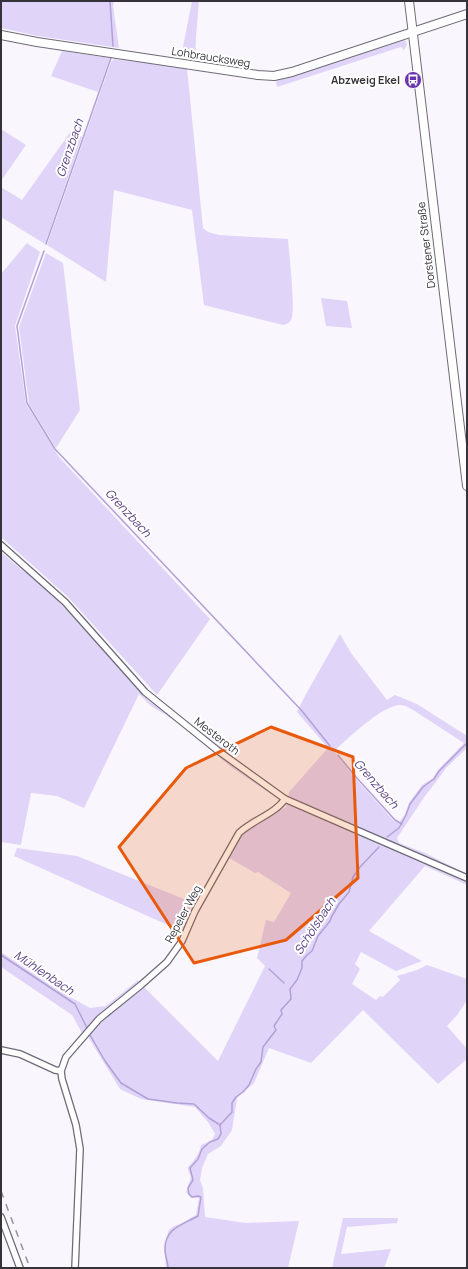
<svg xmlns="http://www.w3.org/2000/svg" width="468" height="1269" font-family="Manrope,sans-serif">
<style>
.green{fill:#e0d5f8;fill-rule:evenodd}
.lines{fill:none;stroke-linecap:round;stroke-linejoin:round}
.stream{stroke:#b2a0d7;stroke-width:1.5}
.street-casing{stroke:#6e6a76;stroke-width:8}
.secondary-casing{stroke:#6e6a76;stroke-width:10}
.street{stroke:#fff;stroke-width:5.5}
.secondary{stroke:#fff;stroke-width:8}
.rail{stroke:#959399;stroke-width:1.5;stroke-dasharray:7 7;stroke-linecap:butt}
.marked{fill:#e8590c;fill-opacity:0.2;stroke:#e8590c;stroke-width:3;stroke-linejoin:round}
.labels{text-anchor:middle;stroke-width:4;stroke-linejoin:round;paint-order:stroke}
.street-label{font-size:11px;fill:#353339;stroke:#fff}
.poi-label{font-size:11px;font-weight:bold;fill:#353339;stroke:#fff;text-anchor:end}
.water-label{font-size:12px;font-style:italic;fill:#593f82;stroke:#fff}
</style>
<rect width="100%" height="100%" fill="#f9f7fd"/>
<g class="green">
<polygon points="1,1 114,1 113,6 119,48 38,36 1,28"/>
<polygon points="192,1 199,1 196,37 195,59 181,57"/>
<polygon points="401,38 406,41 407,45 404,50 401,47 277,87 276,82 277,80 287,78"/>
<polygon points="62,51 110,58 98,92 51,76"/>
<path d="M114 59 187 68 203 228 208 232 219 235 288 239C289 253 296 312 291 320 289 324 286 324 283 325L204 305 192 210 114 190 106 282 47 245 111 62Z"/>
<polygon points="1,129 26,145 1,181"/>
<polygon points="71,131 82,137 45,244 1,217 1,187 22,200"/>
<polygon points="27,243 40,252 15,326 26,404 59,457 210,619 157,695 68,597 1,537 1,274"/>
<polygon points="46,253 63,263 80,410 56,448 29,404 19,327"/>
<polygon points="321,298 347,301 352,328 326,326"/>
<polygon points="1,552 21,569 27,572 59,602 116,664 131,682 149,701 171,709 220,746 263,783 276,788 271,794 231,767 190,732 166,715 151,706 139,694 84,808 57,796 31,793 21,845 1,842"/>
<path d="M340 634 351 653 387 700 395 695 417 704 467 736V748L446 768 436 782 425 796 397 838 399 843 425 853 467 874V885L425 866 369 931 422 961 396 971 361 952 355 964 360 969 352 984 376 1000 380 996 383 997 400 980 397 976 417 970 427 965 467 979V1000L458 1014 447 1026 467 1049V1059L438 1084 363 1010 311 1063 269 1048 254 1083 237 1098 232 1130 221 1146 208 1154 202 1168 200 1180 203 1188 205 1217 246 1223 299 1221 288 1268H166L164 1246 169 1230 174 1226 180 1224 196 1215 199 1198H191L186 1192 191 1177 188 1170V1167C194 1161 200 1153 201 1145L212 1140 215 1134 208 1122 195 1107 141 1099 120 1089 87 1035 82 1033 72 1015 1 967V952L59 991 90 1008 106 1006 138 980 140 983 88 1026 91 1032 102 1019 143 986 218 1061 265 966 257 958 266 920 274 922 291 893 258 872 255 873 229 858 242 834 249 828 286 807 289 792 328 748 297 712 306 694ZM400 705 406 706 413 710 464 743 438 770 433 778 422 785 409 803 405 814 399 823 394 821 355 778 334 751C349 738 381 706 400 705Z"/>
<polygon points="17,848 77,856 189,901 191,906 181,931 14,856"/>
<polygon points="343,1218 398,1218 397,1223 347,1227 341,1254 391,1249 384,1268 332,1268"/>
</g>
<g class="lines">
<g class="stream">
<polyline points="110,1 113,46"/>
<polyline points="46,244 111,58"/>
<polyline points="44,251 17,326 27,403 55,449 302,711 330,746"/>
<polyline points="338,755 356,777 395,820 402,824"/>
<polyline points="387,837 399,828 406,815 410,804 423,787 434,779 439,771 467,743"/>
<polyline points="1,955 75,1004 87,1028"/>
<polyline points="269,969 284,983"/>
<polyline points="90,1035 105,1061 121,1083 148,1099 177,1103 194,1104 209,1118 220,1125"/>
<path d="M168 1268C168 1262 165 1256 165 1249 165 1228 182 1225 198 1216L201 1197 198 1196 192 1197 189 1194 188 1188 193 1180 190 1168 198 1159 202 1149 210 1142 218 1139 221 1134 220 1125 232 1112V1103L236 1097 243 1092 249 1085 256 1069 261 1062 263 1047 276 1030 274 1026 282 1014 281 1010 291 999 290 989 297 980 302 968V961L307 955 312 951 318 936 330 921 332 916 339 904 349 892 353 877 360 867 379 847"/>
</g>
<g class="street-casing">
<g id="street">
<polyline points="1,545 65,602 145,692 217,750 285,799 467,878"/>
<polyline points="1,1050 20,1054 55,1070 61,1071"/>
<polyline points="1,1217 20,1268"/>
<path d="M75 1268 80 1149 76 1125 62 1079 61 1071 66 1057 99 1019 141 985 167 962 182 941 195 911 239 833C253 820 276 813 285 799"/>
</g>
</g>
<g class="secondary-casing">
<g id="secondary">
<polyline points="409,1 467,486"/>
<polyline points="1,35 37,42 258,75 274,76 292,72 467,14"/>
</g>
</g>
<use href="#street" class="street"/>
<use href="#secondary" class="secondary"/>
<polyline class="rail" points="1,1191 30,1268"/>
</g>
<path class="marked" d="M271 727 353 757 358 878 286 940 194 963 119 847 186 768Z"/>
<defs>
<g id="bus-disc" transform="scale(0.9)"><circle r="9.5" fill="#6934ab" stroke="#fff"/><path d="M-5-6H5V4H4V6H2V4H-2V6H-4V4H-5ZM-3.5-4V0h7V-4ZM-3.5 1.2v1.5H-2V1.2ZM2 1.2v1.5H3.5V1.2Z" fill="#fff"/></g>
</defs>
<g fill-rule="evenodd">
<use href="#bus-disc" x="413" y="80"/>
</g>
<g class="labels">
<g class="street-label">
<text transform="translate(211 57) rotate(9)" y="4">Lohbraucksweg</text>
<text transform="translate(426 245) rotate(-97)" y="4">Dorstener Straße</text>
<text transform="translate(217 736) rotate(38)" y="4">Mesteroth</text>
<text transform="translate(183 914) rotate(-62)" y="4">Repeler Weg</text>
</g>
<g class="poi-label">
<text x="400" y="84">Abzweig Ekel</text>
</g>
<g class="water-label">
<text transform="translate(70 148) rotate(-71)" y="4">Grenzbach</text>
<text transform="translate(128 513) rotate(47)" y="4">Grenzbach</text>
<text transform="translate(376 784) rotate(49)" y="4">Grenzbach</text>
<text transform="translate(315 926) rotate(-57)" y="4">Schölsbach</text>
<text transform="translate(44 973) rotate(34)" y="4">Mühlenbach</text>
</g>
</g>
<rect width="468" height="1269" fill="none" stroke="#353339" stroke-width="4"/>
</svg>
